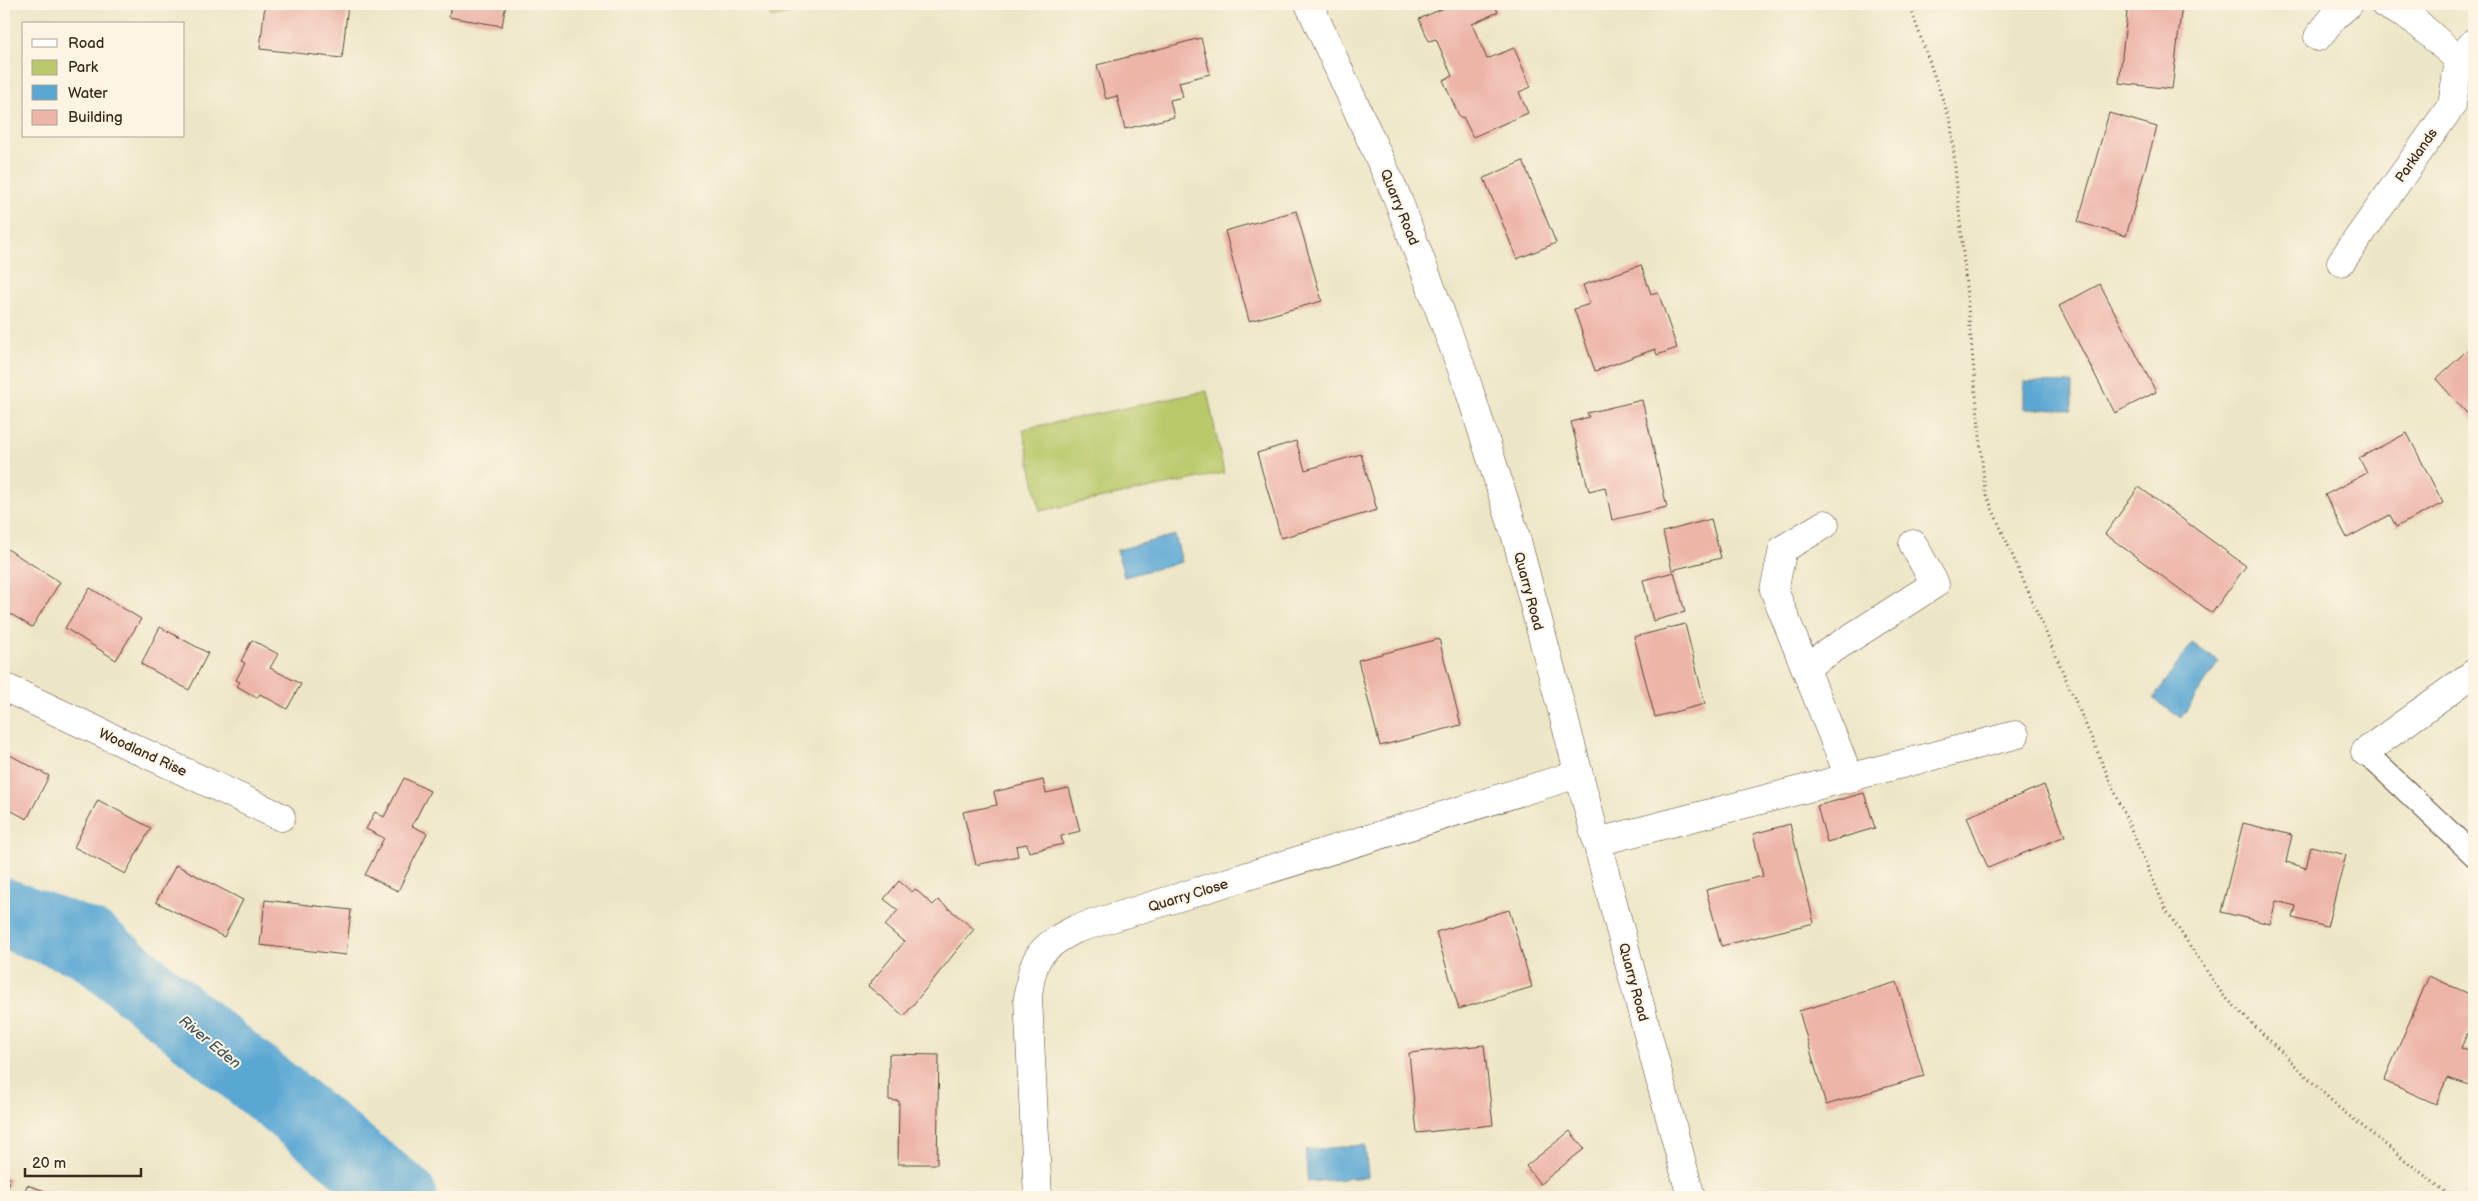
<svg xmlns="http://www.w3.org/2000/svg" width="2478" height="1201" font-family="'Balsamiq Sans',sans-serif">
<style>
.green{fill:#b9c96b;stroke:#7a7a44}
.water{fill:#5aa7d3;stroke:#4a6878}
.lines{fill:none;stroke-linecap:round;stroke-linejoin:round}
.river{stroke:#5aa7d3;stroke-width:70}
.building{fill:#edb4a8}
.service-casing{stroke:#564637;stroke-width:24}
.minor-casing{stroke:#564637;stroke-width:29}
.path{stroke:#564637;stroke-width:3;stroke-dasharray:1 4;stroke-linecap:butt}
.service{stroke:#fff;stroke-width:22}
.minor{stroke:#fff;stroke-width:28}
.labels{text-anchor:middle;stroke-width:4;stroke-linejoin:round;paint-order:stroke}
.street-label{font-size:14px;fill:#3b2a1e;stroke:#fcf5e5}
.water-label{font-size:15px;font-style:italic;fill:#46565d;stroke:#fcf5e5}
</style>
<rect width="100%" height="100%" fill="#fcf5e5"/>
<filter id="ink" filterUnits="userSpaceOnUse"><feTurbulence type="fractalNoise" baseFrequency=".02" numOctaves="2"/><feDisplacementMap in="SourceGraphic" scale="10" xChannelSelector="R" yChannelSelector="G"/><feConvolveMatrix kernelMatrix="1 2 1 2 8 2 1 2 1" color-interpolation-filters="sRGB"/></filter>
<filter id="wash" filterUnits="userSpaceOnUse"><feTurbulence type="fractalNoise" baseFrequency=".0096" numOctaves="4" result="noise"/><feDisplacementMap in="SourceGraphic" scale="20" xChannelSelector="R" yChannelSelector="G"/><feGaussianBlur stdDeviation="1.12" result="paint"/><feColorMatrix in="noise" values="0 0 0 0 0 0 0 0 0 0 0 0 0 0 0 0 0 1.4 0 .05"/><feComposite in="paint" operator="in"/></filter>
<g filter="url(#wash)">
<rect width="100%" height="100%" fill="#ede6c6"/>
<g class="green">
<polygon points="767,4 830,4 771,18"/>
<polygon points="1207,391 1224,473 1040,511 1023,429"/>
</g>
<g class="water">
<polygon points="2024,382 2072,383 2072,410 2024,409"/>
<polygon points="1175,535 1182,562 1124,577 1117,550"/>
<polygon points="2192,643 2219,662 2181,718 2153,699"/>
<polygon points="1365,1145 1368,1177 1308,1182 1305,1150"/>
</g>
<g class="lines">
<polyline class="river" points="4,913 91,945 402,1197"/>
</g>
<g id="blocks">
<g class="building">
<polygon points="265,4 348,4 342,58 260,49"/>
<polygon points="451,4 506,4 502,26 449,17"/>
<polygon points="1453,4 1494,4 1498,12 1472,24 1487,59 1514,48 1531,87 1519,92 1528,113 1473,137 1463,117 1460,118 1443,80 1452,76 1436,39 1429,41 1419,19"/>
<polygon points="2128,4 2182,4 2172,89 2119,83"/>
<polygon points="1201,38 1210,74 1179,82 1183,97 1170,100 1174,117 1125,129 1117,96 1106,99 1097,65"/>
<polygon points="2109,113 2157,127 2126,236 2078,222"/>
<polygon points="1523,161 1556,243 1517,259 1484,178"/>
<polygon points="1296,211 1322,301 1249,321 1225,231"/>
<polygon points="1641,265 1651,294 1658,292 1677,348 1657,355 1655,349 1595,371 1574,309 1590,304 1583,285"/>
<polygon points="2100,284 2156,392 2115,413 2059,306"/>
<polygon points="2474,344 2474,421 2436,379"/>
<polygon points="1642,400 1667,507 1612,520 1605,487 1589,491 1571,422 1589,417 1587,413"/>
<polygon points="2407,433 2443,503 2396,527 2390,515 2347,538 2325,495 2367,473 2359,458"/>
<polygon points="1296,441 1305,470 1361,454 1377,510 1281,538 1257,453"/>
<polygon points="2139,487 2246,566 2212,613 2105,534"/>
<polygon points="1711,519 1721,558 1672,570 1663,532"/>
<polygon points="4,547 60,582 32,627 4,610"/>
<polygon points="1674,572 1685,612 1653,621 1643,580"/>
<polygon points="90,588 141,619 116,660 65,628"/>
<polygon points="1685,624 1705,704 1655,717 1634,637"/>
<polygon points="160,627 208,653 189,690 141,664"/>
<polygon points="1439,639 1461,725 1380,746 1358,660"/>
<polygon points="252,640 278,654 270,668 301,684 287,709 260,694 257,698 237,686 240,682 236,680 245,663 241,661"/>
<polygon points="8,754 49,776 27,819 4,807 4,762"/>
<polygon points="404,778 430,791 412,826 427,833 398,891 365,875 384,838 366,829 375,812 384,817"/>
<polygon points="1043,780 1046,793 1069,788 1080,831 1061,836 1063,844 1029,852 1027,844 1016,846 1018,856 976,865 963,812 997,805 994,792"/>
<polygon points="2044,785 2065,836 1988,868 1967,817"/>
<polygon points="1864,793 1875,828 1827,842 1817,806"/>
<polygon points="98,800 151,828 125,874 74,847"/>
<polygon points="2243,823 2292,835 2286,862 2306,868 2311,846 2346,855 2327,927 2293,918 2296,906 2276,901 2270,924 2221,912"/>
<polygon points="1790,824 1814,923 1721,946 1706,890 1763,876 1753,834"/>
<polygon points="176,865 243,900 224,937 156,902"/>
<polygon points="899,881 912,892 915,889 933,905 938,900 974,929 904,1016 868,986 904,942 885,926 898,910 884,899"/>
<polygon points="265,900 351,910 346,955 260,945"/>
<polygon points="1509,910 1532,987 1459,1009 1436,932"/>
<polygon points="2429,976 2474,996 2474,1017 2461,1048 2474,1052 2474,1068 2470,1085 2447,1078 2436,1104 2384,1081"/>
<polygon points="1897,982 1924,1076 1826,1105 1799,1011"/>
<polygon points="1484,1045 1493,1125 1417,1133 1409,1053"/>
<polygon points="889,1054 939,1055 937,1164 898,1164 899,1101 889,1100"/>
<polygon points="1570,1131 1584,1149 1540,1184 1526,1166"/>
<polygon points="4,1176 10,1178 5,1197 4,1197"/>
<polygon points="27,1185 63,1197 23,1197"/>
</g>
</g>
</g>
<g filter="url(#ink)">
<use href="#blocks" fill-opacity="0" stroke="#564637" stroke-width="1"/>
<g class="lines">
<g class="service-casing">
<polyline id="service" points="2365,752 2474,855"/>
</g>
<g class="minor-casing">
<g id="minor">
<polyline points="1309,4 1397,197 1467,383 1516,537 1691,1197"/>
<polyline points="2384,4 2414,20 2459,60"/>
<polyline points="2318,37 2334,17 2349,4"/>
<polyline points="2341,262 2452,105 2459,60 2474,42"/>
<polyline points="1825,524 1783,549 1774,590 1850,779"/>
<polyline points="1805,667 1935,584 1913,544"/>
<polyline points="4,687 281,817"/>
<polyline points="2365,752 2474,673"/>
<polyline points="1597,842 2015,735"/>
<path d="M1038 1197 1028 998C1032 957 1039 948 1076 929L1578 774"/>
</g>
</g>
<polyline class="path" points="1909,4 1951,123 1985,492 2166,910 2223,995 2338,1107 2452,1197"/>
<use href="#service" class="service"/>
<use href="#minor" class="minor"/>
</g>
</g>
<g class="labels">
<g class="street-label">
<text transform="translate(2416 155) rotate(-55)" y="5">Parklands</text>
<text transform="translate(1400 207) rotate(68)" y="5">Quarry Road</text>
<text transform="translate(1529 591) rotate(75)" y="5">Quarry Road</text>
<text transform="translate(143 752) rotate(25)" y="5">Woodland Rise</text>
<text transform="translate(1188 895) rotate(-17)" y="5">Quarry Close</text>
<text transform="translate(1634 982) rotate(75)" y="5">Quarry Road</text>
</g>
<g class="water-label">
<text transform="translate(210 1042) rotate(39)" y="5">River Eden</text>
</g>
</g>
<rect width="2478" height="1201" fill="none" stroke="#fcf5e5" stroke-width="20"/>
<rect x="22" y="22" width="162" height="115" fill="#fcf5e5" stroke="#afa495"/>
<rect x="32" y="39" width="25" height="8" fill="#ffffff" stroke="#afa495"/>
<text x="68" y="48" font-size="15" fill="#3b2a1e">Road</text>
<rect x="32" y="60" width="25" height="15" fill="#b9c96b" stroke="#afa495"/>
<text x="68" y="72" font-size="15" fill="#3b2a1e">Park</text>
<rect x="32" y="85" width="25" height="15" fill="#5aa7d3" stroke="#afa495"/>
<text x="68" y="98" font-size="15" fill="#3b2a1e">Water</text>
<rect x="32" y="110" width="25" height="15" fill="#edb4a8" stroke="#afa495"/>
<text x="68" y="122" font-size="15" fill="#3b2a1e">Building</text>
<path d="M25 1168v8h116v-8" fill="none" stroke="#3b2a1e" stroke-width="2.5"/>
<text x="32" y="1168" font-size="15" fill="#3b2a1e" stroke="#fcf5e5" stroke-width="4" paint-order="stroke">20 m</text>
</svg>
